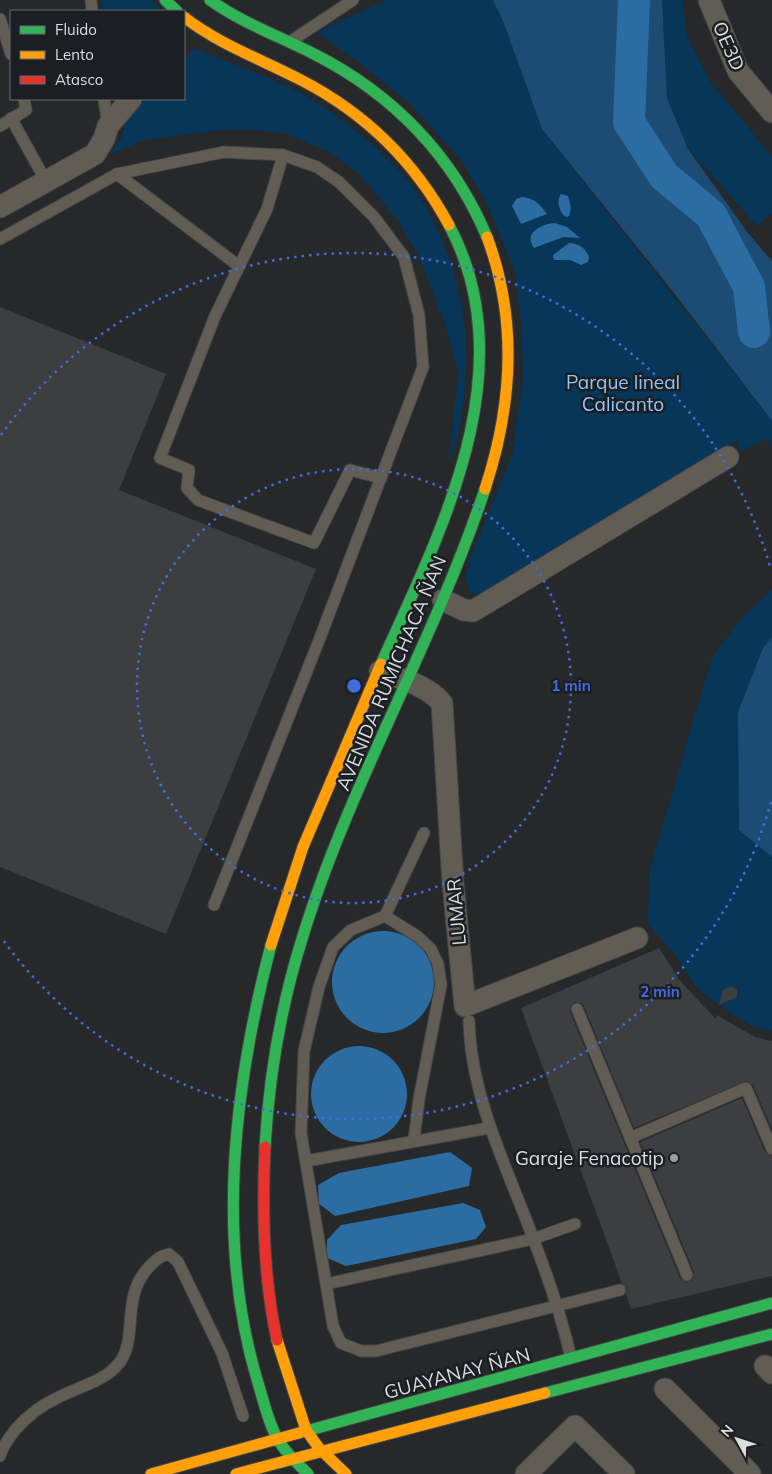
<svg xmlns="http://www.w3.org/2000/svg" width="772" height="1474" font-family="Mulish,sans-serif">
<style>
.green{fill:#073658}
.forest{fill:#1c4b73}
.water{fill:#2b6ca2}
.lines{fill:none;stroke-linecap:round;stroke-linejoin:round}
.river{stroke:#2b6ca2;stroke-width:32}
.building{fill:#3d3e40}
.lane-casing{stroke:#444546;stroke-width:13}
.street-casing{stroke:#444546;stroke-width:23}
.fast-casing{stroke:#444546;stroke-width:13}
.slow-casing{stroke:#444546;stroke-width:13}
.jam-casing{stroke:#444546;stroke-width:13}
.lane{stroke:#625d54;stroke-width:11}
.street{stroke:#625d54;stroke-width:21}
.fast{stroke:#30b455;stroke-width:11}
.slow{stroke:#ff9f0a;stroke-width:11}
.jam{stroke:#e5322d;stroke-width:11}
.ring{fill:none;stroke:#436bda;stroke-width:2.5;stroke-dasharray:2.5 5}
.poi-dot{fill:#9c9ea1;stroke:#1b1f23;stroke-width:2}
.labels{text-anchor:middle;stroke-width:5;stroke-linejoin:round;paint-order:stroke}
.street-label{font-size:19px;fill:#dbdee1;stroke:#1b1f23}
.park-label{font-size:19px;fill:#90c4f4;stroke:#1b1f23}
.poi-label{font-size:19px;fill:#dbdee1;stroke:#1b1f23;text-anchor:end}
.centre{fill:#436bda;stroke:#1b1f23;stroke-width:2.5}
.ring-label{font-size:15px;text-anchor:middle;font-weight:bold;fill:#436bda;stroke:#1b1f23;stroke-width:5;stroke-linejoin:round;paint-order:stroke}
</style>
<rect width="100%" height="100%" fill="#26282a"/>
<g class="green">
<polygon points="101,0 151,0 162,11 102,11"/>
<polygon points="387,0 493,0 503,21 542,129 772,421 772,453 768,439 739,451 737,440 484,595 471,593 465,578 470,558 512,455 523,378 521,321 515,273 488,205 461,160 409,103 357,61 316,32"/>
<polygon points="662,0 683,0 687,36 711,83 772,156 772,213 757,226 688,149 667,98"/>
<path d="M195 48C243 69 300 86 341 119 364 137 390 158 408 181 455 245 473 318 464 396 461 423 460 436 449 462L458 373 446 327 419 257 397 219 360 175 331 153 287 134 256 130H221L145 140 109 155 122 137 124 122 146 99H184V59Z"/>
<polygon points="772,589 772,637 763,648 739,830 772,857 772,1031 754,1027 730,1013 697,988 674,953 648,924 649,872 712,657 743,617"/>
</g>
<g class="forest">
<polygon points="493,0 662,0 667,98 688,149 748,233 772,261 772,421 671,289 542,129 503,21"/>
<polygon points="772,637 772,857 739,830 738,712 763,648"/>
</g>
<g class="water">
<path d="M561 194 568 196 571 208 569 216 566 217C559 213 556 200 561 194Z"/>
<path d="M522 197C534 198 540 204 547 214L521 224 512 206 516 199Z"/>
<path d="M555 223 567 227 580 238 563 237 534 248C523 232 542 224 555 223Z"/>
<path d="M569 243C578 243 585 248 589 256L588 262 581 265 570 260H554L553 255Z"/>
<circle cx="383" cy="982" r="51"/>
<circle cx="359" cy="1094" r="48"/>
<polygon points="450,1152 472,1168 469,1186 335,1216 319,1204 318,1185 339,1173"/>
<polygon points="463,1203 480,1210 486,1227 476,1239 346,1266 327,1258 327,1240 341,1225"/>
</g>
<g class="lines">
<polyline class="river" points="634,0 629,122 664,176 711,215 749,287 754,332"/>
</g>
<g class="building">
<polygon points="0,307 166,374 119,490 316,569 166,934 0,867"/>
<polygon points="659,948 681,982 716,1019 717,1015 755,1037 772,1041 772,1130 753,1085 746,1081 634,1128 584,1006 581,1003 575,1002 571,1005 570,1012 680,1278 686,1282 693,1280 694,1272 640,1142 742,1098 765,1152 772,1156 772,1276 631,1309 626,1294 627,1288 622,1283 521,1008"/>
<polygon points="731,986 737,990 737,997 719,1005 723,990"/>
</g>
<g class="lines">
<g class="lane-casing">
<g id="lane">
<polyline points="91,0 92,11"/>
<polyline points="0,19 11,54"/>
<polyline points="291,41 353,0"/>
<polyline points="104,99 108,126"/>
<polyline points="11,118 47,183"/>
<polyline points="0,126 26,110 24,99"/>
<polyline points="283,155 267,209 215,316 160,458 189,470 187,488 198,500 314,543 350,470 381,478"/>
<polyline points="117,174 239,266"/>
<polyline points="0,239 117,174 224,152 283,155 317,167 339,182 374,217 404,257 419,315 423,367 318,643 214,905"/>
<polyline points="424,833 385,916 351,930 333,947 319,987 304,1051 301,1133 333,1326 341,1343 361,1351 376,1351 620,1290"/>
<polyline points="385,916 417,936 431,949 438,964 441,985 419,1099 414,1140"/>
<polyline points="577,1009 687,1275"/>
<path d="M469 1021C471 1098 507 1167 533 1238 548 1277 562 1318 571 1358"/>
<polyline points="630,1138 746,1088 772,1149"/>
<polyline points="306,1161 489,1128"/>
<polyline points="326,1284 533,1239 575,1224"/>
<path d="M0 1456C2 1447 9 1438 15 1430 27 1416 40 1406 57 1398 77 1387 105 1382 120 1362 138 1337 121 1298 148 1268 155 1261 159 1256 169 1254L178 1262 222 1353 243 1416"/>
</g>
</g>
<g class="street-casing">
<g id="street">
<polyline points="709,0 738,71 772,112"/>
<polyline points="0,207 95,154 104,139 108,126 131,99"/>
<polyline points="443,600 464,610 473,611 728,457"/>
<path d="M380 671C401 679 427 685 442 703L453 884 465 1006 637 938"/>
<polyline points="765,1366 772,1373"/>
<polyline points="665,1389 750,1474"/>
<polyline points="526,1474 575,1426 624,1474"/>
</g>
</g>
<g class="fast-casing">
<g id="fast">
<polyline points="165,0 177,11"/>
<path d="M210 0C242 23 279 36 314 54 393 94 453 156 487 237"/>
<path d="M381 664C441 531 526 369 449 225"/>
<path d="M271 945C234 1086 215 1241 258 1383 264 1402 269 1426 280 1443 288 1455 298 1464 308 1474"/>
<path d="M265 1147C269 1077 281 1006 302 939 349 784 434 643 485 489"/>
<polyline points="545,1393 772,1334"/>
<polyline points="299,1433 772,1303"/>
</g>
</g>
<g class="slow-casing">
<g id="slow">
<path d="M184 17C220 45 261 59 301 80 365 113 415 162 449 225"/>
<path d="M485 489C512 407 518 320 487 237"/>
<polyline points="271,945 303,847 381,664"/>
<polyline points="277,1340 306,1430 319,1448 346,1474"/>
<polyline points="151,1474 299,1433"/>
<polyline points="236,1474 545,1393"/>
</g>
</g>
<g class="jam-casing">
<path id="jam" d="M265 1147C262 1211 263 1277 277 1340"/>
</g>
<use href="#lane" class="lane"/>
<use href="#street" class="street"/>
<use href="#fast" class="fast"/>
<use href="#slow" class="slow"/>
<use href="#jam" class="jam"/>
</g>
<g class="ring">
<circle cx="354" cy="686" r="217"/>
<path d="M771 802A433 433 0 0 1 1 937M1 435A433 433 0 0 1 771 570"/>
</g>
<circle class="poi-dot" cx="674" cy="1158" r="5"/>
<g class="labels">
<g class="street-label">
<text transform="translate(729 46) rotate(66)" y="7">OE3D</text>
<text transform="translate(391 673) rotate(-67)" y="7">AVENIDA RUMICHACA ÑAN</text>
<text transform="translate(456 912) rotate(-95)" y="7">LUMAR</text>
<text transform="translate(457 1373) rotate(-15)" y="7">GUAYANAY ÑAN</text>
</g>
<g class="park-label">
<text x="623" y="389">Parque lineal<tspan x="623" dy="22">Calicanto</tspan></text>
</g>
<g class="poi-label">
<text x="664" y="1165">Garaje Fenacotip</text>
</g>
</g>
<circle cx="354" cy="686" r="8" class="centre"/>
<g class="ring-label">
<text x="571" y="691">1 min</text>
<text x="660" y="997">2 min</text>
</g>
<rect x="10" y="10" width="175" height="90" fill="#1b1f23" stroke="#686b6f"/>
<rect x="20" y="26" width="25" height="8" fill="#30b455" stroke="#686b6f"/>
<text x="55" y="35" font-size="15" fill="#dbdee1">Fluido</text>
<rect x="20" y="51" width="25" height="8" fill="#ff9f0a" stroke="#686b6f"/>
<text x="55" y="60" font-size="15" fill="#dbdee1">Lento</text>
<rect x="20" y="76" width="25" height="8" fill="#e5322d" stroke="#686b6f"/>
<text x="55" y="85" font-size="15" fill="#dbdee1">Atasco</text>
<g transform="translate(737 1439) rotate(310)" stroke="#1b1f23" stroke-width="4" paint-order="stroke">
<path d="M0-4L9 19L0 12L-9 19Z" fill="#dbdee1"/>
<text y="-8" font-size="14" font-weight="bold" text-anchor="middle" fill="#dbdee1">N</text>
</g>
</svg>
